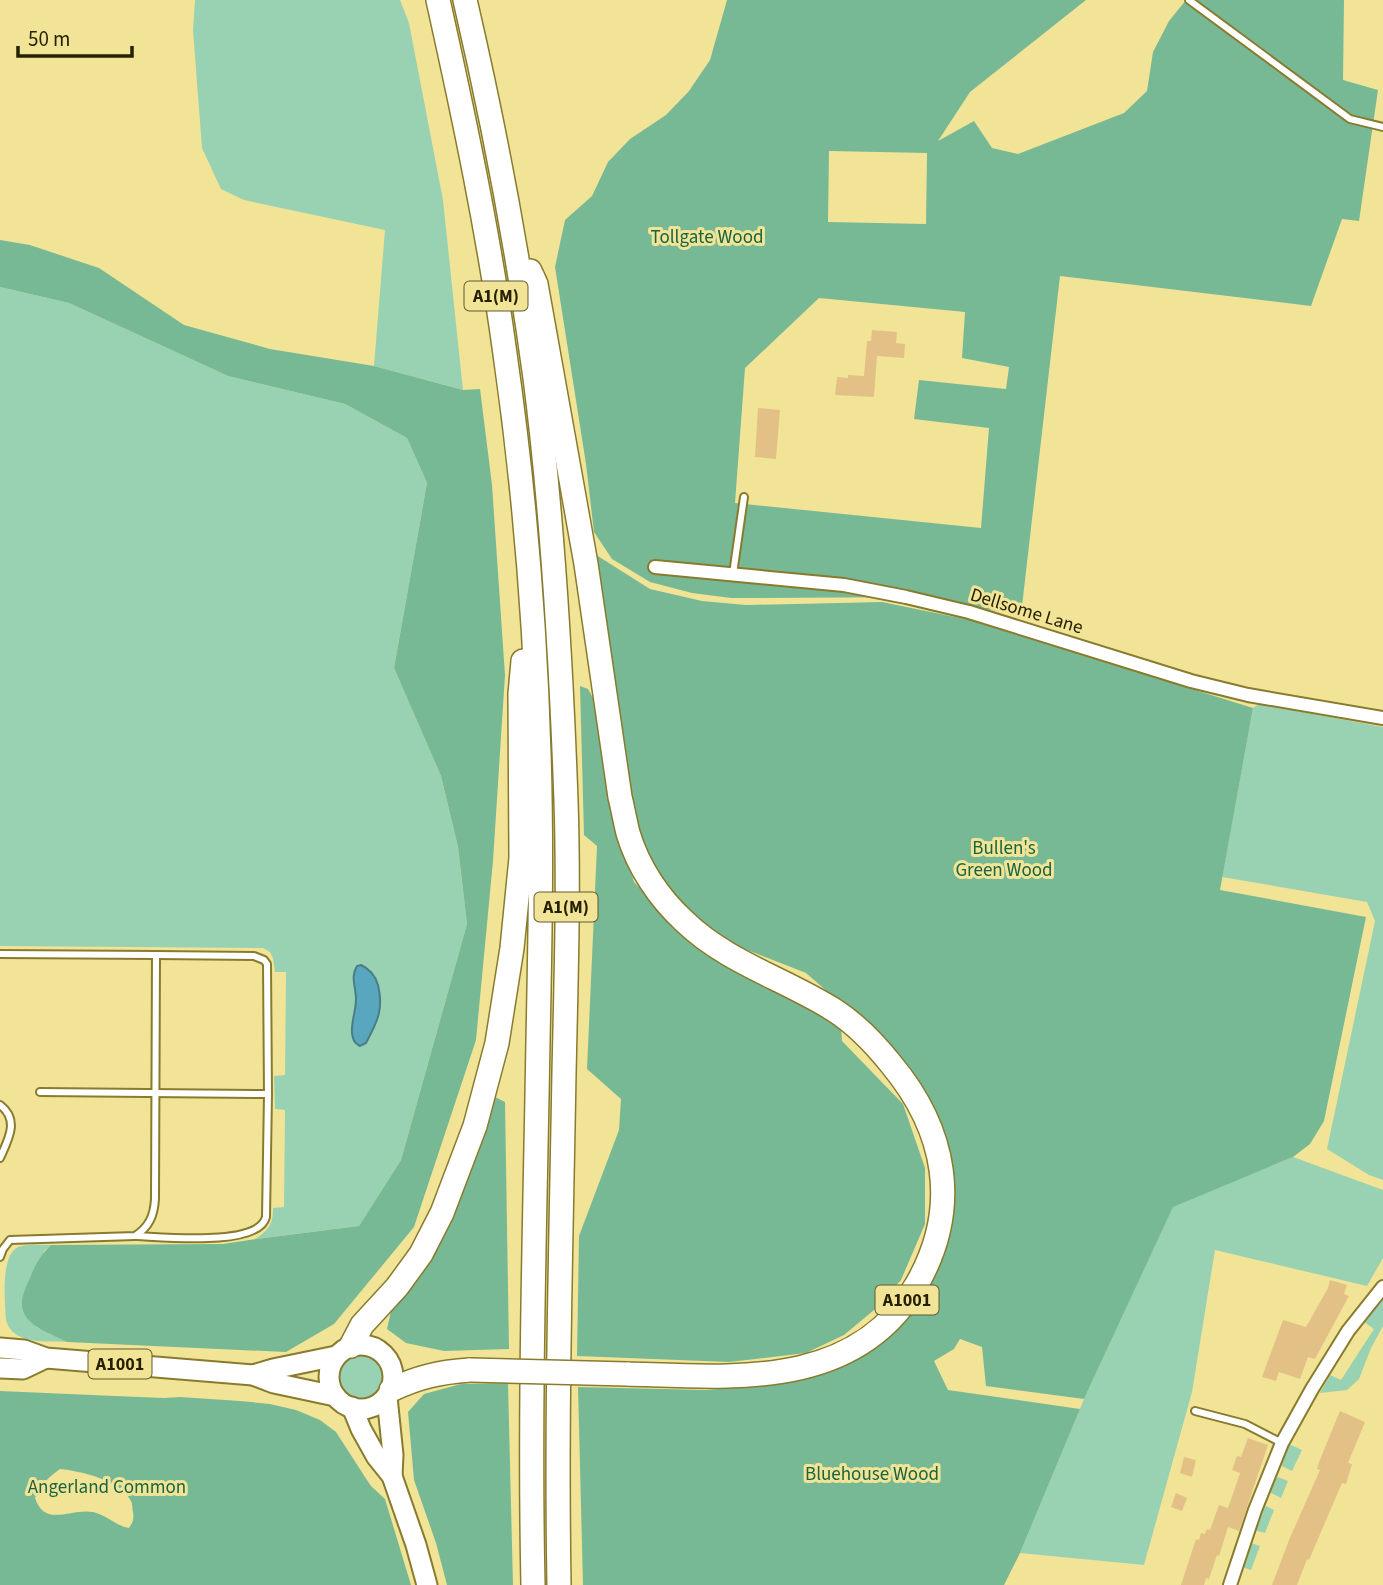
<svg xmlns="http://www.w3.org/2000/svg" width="1383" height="1585" font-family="'Source Sans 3',sans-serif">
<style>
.green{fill:#99d2b2}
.forest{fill:#78b995;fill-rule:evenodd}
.water{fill:#58a7be;stroke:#497e85;stroke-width:2}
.building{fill:#e3c086}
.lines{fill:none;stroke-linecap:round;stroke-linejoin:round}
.lane-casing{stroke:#887b2d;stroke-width:10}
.street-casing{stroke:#887b2d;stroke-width:16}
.primary-casing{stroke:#887b2d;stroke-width:23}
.highway-casing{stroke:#887b2d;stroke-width:26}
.lane{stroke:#fff;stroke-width:6}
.street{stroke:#fff;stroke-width:12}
.primary{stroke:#fff;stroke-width:19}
.highway{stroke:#fff;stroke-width:23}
.highway-bridge-casing{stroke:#887b2d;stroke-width:26;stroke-linecap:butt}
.highway-bridge{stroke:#fff;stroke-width:23}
.labels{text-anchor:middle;stroke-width:6;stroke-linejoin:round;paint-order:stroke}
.shield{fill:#f2e497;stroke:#635b2e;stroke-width:2}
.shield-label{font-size:18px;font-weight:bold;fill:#262001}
.park-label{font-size:19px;fill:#196543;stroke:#f2e497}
.street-label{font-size:19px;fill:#262001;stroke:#f2e497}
</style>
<rect width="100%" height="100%" fill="#f2e497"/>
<g class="green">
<polygon points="195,0 400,0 409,23 443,200 463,390 374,366 385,230 244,200 221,189 202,148 193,30"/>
<path d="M0 287 69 303 228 376 345 404 407 438 427 483 394 668 441 776 458 847 467 924 401 1160 359 1226 255 1239C269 1230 273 1224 273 1208L284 1207 285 1110 275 1109 274 1076 285 1075 286 972H275L273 958 270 952 263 948 0 946Z"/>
<polygon points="1259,704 1383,727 1383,1180 1369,1175 1327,1149 1375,921 1367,902 1222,877 1253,708"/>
<polygon points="1293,1157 1383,1190 1383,1258 1367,1286 1215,1250 1192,1392 1144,1565 1020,1553 1084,1399 1173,1206"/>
<path d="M51 1245 44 1251 36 1327 67 1342C47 1341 12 1345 6 1320 5 1302 0 1256 18 1247 28 1244 41 1245 51 1245Z"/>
<polygon points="1383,1298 1383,1326 1371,1348 1359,1379 1347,1390 1320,1393 1330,1375 1341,1380 1374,1329 1364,1322"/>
<circle cx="361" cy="1377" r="22"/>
<polygon points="1291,1445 1302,1450 1292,1471 1282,1466 1281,1464 1288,1447"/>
<path d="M1278 1477 1288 1481 1281 1498 1271 1493C1269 1487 1273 1481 1278 1477Z"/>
<polygon points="1266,1506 1274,1510 1265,1533 1257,1531 1255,1528 1262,1509"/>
<polygon points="1251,1543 1260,1546 1251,1570 1242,1567"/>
</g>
<g class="forest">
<path d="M727 0H1086L970 92 938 141 974 121 992 148 1018 154 1124 113 1147 91 1153 52 1169 21 1186 0H1344L1343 80 1378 90 1359 221 1342 219 1311 306 1060 276 1021 615 913 597 763 598H731L692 593 650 582 612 559 594 532 586 464 555 267 565 220 592 196 608 162 630 139 666 115 689 91 710 60ZM829 151 927 153 926 224 828 222ZM819 298 965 312 962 358 1009 367 1006 389 919 380 914 419 989 428 981 528 735 503 745 368Z"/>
<path d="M0 240 30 245 99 268 184 325 270 349 374 366 463 390 480 389 492 485 505 675 493 861 476 1040 414 1227 334 1324 286 1352 67 1342C52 1334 23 1326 22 1305 21 1296 27 1285 30 1278 35 1265 41 1254 51 1245L223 1244 256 1239 359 1226 401 1160 467 924 458 847 441 776 394 668 427 483 407 438 345 404 228 376 69 303 0 287Z"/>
<polygon points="593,553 650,589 702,601 746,605 882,602 970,620 1253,708 1220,890 1366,917 1324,1121 1310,1144 1293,1157 1173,1207 1084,1399 986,1386 982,1347 960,1339 954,1349 934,1361 948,1390 1080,1409 1020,1553 1004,1585 583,1585 578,1387 706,1390 776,1385 823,1372 925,1286 950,1162 890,1046 806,973 719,939 670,893 642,841 615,712"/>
<polygon points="580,686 588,689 598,707 612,809 634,882 679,931 841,1027 842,1041 903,1104 925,1168 925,1224 901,1280 874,1310 844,1335 806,1353 729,1362 577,1356 579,1236 619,1130 621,1099 587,1069 597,846 584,835"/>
<polygon points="491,1095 505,1102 509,1349 444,1351 406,1343 387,1329 393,1302"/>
<polygon points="508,1383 513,1585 447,1585 436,1543 414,1480 408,1412 424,1394 461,1384"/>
<path d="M0 1391 115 1396 164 1398 180 1397 240 1401 270 1404 296 1410 320 1420 336 1432 365 1477 371 1486 385 1499 411 1585H0ZM60 1469C80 1471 121 1480 131 1501 133 1505 132 1509 133 1512 134 1520 133 1522 129 1528 116 1526 107 1515 93 1512 70 1508 45 1528 35 1498 40 1485 49 1477 60 1469Z"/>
</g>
<path class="water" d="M361 965C370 969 375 975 378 985 384 1010 377 1022 366 1043L360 1046C354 1043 353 1040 352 1033 351 1022 356 1011 356 999 356 987 350 977 357 966Z"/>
<g class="building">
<polygon points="872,330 897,332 896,343 905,344 904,358 877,356 874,397 835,395 837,377 848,378 848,375 864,376 867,341 871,341"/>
<polygon points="758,408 780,410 776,459 755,457"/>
<polygon points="1330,1280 1347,1285 1344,1294 1349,1296 1315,1359 1308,1357 1300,1379 1279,1372 1276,1381 1262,1377 1283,1320 1306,1327 1328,1288"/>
<polygon points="1340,1411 1365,1422 1348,1463 1352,1464 1346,1484 1342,1483 1309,1560 1307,1559 1297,1585 1272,1585 1289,1540 1320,1470 1317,1469 1319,1462"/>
<polygon points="1248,1438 1268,1445 1239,1531 1228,1527 1219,1556 1217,1555 1209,1579 1206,1578 1204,1585 1181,1585 1196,1539 1199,1540 1201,1533 1205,1534 1207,1529 1210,1530 1219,1505 1228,1508 1240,1473 1232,1470 1237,1456 1241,1457"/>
<polygon points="1184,1457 1196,1460 1192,1477 1180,1473"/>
<polygon points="1176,1493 1187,1498 1182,1511 1171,1507"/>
</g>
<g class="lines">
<g class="lane-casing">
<g id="lane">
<polyline points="1189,0 1350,119 1383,127"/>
<polyline points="733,574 744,497"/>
<path d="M0 954 156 955 155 1199C154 1216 149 1227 135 1236L10 1240 3 1249 0 1257"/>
<polyline points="40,1092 268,1094"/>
<path d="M0 1105C20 1120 8 1140 0 1158"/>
<path d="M137 1236C163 1237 259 1247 266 1217L268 1094 267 964 264 960 254 956 156 955"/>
<polyline points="1195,1411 1245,1424 1282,1443"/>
</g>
</g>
<g class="street-casing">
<g id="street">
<polyline points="655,567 844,585 906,597 969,612 1191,681 1248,695 1383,718"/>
<polyline points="1230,1585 1255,1510 1282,1443 1312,1389 1348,1331 1383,1287"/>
</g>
</g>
<g class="primary-casing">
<g id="primary">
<circle cx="361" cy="1377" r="32"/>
<polyline points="0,1348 24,1350 46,1358 253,1375 274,1383 335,1396"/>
<polyline points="0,1368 23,1369 46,1358"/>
<polyline points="253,1375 273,1369 336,1356"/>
<polyline points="387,1397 393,1455 392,1476"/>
<polyline points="352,1407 361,1429 376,1456 392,1476 416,1545 427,1585"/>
</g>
</g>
<g class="highway-casing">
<g id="highway">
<path d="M438 0C464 117 489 235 505 354 524 486 535 619 539 753 542 849 540 945 538 1041 535 1222 529 1404 533 1585"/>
<path d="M465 0C494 125 518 251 535 378 553 518 561 660 566 801 569 891 566 982 564 1073 561 1244 556 1414 559 1585"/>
<path d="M530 271 536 284 586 564 620 797C623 809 625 821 628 833 638 867 659 898 684 921 726 962 785 979 834 1010 856 1024 875 1044 891 1064 946 1130 961 1207 917 1284 856 1391 731 1377 627 1374"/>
<polyline points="351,1346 362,1325 397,1287 421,1254 442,1213 475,1126 497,1043 512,948 521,858 520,694 523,661"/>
<path d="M391 1390C418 1377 440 1372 470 1370"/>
</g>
</g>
<use href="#lane" class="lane"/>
<use href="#street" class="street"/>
<use href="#primary" class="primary"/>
<use href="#highway" class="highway"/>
<g class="highway-bridge-casing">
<polyline id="highway-bridge" points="470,1370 627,1374"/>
</g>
<use href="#highway-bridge" class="highway-bridge"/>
</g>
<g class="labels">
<g class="shield">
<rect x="464.5" y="281.5" width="63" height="29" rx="5"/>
<rect x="534.5" y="892.5" width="63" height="29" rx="5"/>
<rect x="875.5" y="1285.5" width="63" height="29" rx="5"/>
<rect x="88.5" y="1349.5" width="63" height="29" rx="5"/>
</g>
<g class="shield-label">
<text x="496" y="302">A1(M)</text>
<text x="566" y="913">A1(M)</text>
<text x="907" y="1306">A1001</text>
<text x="120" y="1370">A1001</text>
</g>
<g class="park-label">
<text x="707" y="243">Tollgate Wood</text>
<text x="1004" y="854">Bullen's<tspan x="1004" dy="22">Green Wood</tspan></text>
<text x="872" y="1480">Bluehouse Wood</text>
<text x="107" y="1493">Angerland Common</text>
</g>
<g class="street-label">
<text transform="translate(1027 610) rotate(17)" y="7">Dellsome Lane</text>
</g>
</g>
<path d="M18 46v10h114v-10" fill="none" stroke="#262001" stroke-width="3.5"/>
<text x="28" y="46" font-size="21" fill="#262001" stroke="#f2e497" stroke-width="5" paint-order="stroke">50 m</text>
</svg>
